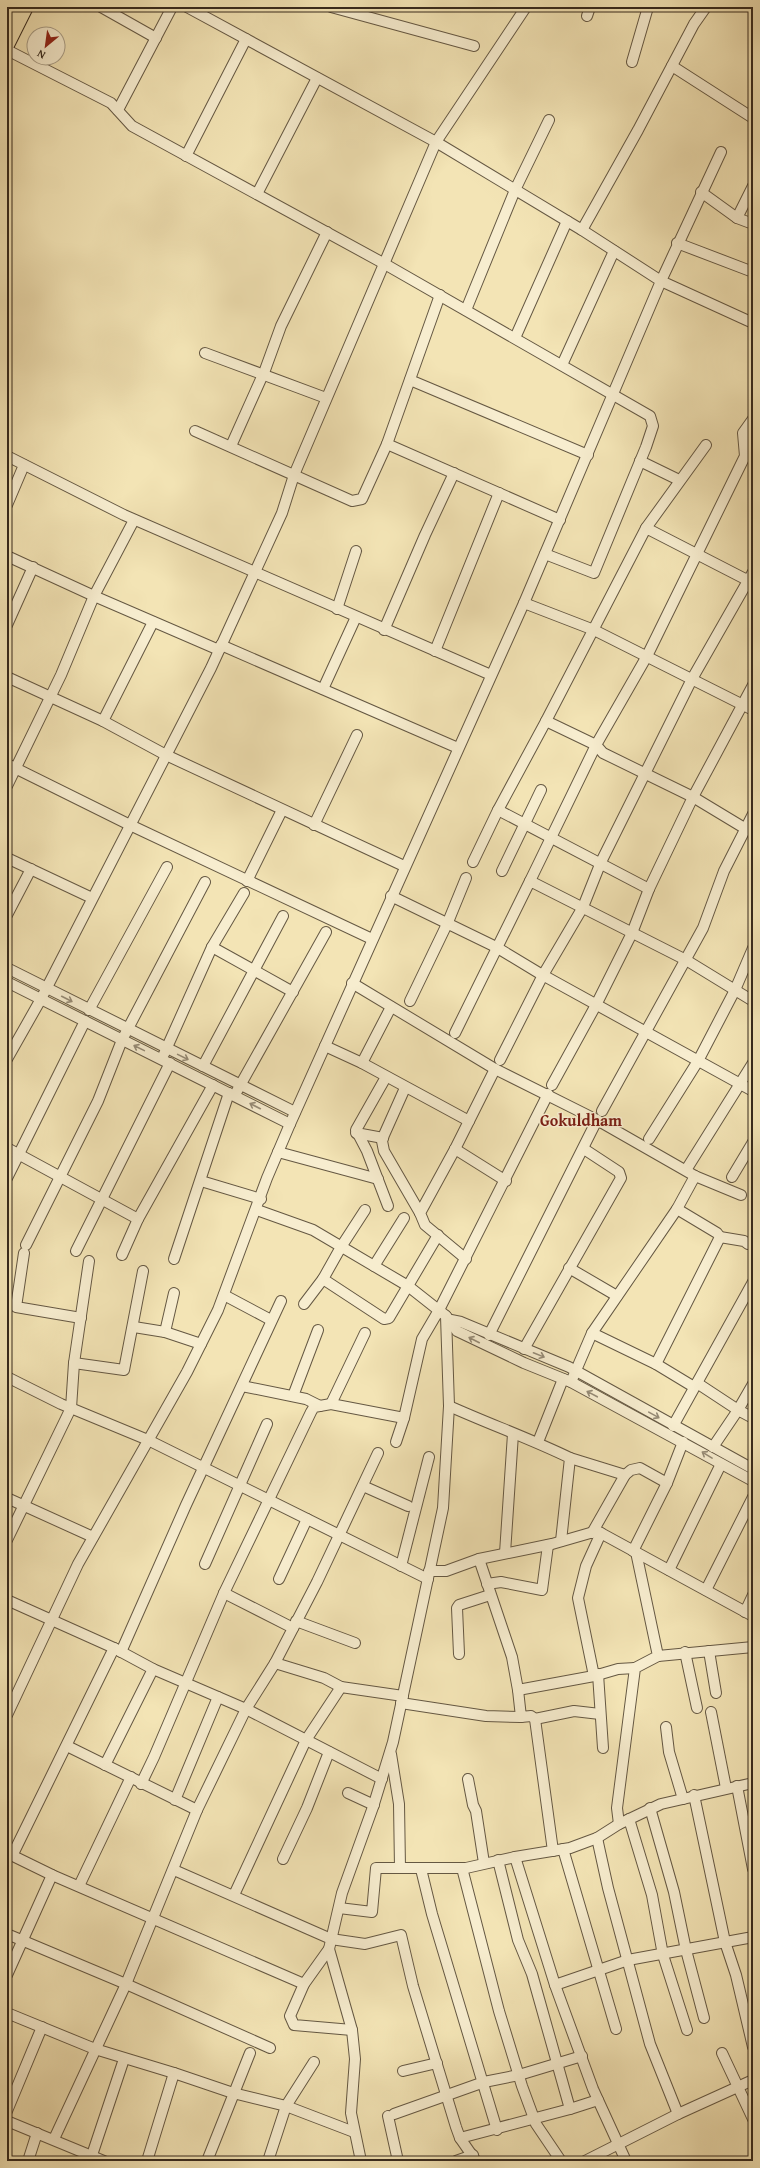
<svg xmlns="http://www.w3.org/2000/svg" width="760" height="2168" font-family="'Gentium Book Plus',serif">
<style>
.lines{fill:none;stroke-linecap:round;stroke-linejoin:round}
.minor-casing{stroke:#655843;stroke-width:12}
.major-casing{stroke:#36291d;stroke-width:14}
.minor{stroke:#f7edcf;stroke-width:10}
.major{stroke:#f3e4b5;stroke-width:12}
.oneway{stroke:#968b76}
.labels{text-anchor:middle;stroke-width:3;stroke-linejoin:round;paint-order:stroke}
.neighbourhood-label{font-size:16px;font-weight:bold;fill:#7a1f14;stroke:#f7edcf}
</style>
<rect width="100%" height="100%" fill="#f3e4b5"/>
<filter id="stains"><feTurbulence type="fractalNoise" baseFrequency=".005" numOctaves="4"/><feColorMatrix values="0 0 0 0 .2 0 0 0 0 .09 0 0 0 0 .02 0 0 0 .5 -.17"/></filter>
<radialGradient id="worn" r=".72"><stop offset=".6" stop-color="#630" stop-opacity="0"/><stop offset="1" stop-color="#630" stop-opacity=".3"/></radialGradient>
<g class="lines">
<g class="minor-casing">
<g id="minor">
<polyline points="101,7 156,38"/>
<polyline points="331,7 474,46"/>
<polyline points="587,16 590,7"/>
<polyline points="7,50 111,103 132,126 383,263 650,416 653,426 646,447 594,573 545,554"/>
<polyline points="632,62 648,7"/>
<polyline points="672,66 753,118"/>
<polyline points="118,110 172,7"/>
<polyline points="721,152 661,281 753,323"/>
<polyline points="186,156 246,39"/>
<polyline points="701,192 737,218 753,224"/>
<polyline points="257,194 317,78"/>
<polyline points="737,218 753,186"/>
<polyline points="582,230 638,130 694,24 706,7"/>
<polyline points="677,243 753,272"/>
<polyline points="466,310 515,190 549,120"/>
<polyline points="515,338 567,221"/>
<polyline points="205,353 326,398"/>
<polyline points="562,365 614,251"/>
<polyline points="410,380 588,455"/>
<polyline points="195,431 352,501 362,499 387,444 440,295"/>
<polyline points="387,444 560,520"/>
<polyline points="231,446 265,370 281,326 327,232"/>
<polyline points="7,456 124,515 491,675"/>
<polyline points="640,461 679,480"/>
<polyline points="7,505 24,465"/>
<polyline points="646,528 706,445"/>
<polyline points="7,556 94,596 219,650"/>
<polyline points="524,603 594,630 753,710"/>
<polyline points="337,609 356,551"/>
<polyline points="7,625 33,567"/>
<polyline points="384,630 425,535 454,473"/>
<polyline points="221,645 458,748"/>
<polyline points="435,651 499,493"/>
<polyline points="7,677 103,721 166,755 404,866"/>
<polyline points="323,689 356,617"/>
<polyline points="103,721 153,622"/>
<polyline points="7,764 130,825 372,939"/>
<polyline points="7,786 61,675 94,596 134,520"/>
<polyline points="498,810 649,889"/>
<polyline points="314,825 357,735"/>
<polyline points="746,829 693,797 603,753 596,745 546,721 646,528 753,583"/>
<polyline points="7,858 92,898"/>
<polyline points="473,862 498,810 546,721"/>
<polyline points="502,871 541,790"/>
<polyline points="247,881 282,810"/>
<polyline points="530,881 596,745 647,656 745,456 743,433 753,419"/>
<polyline points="391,896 496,947 539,973 753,1091"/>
<polyline points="7,915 31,869"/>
<polyline points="212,947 293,992"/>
<polyline points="7,968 295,1112"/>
<polyline points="7,982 290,1124"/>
<polyline points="352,983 495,1069 597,1120 695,1176 741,1195"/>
<polyline points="410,1001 448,922 466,878"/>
<polyline points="89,1010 167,867"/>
<polyline points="455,1033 530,881 686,960 753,1001"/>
<polyline points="325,1046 362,1063 469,1121"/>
<polyline points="164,1054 212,947 244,893"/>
<polyline points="7,1059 41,999 211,668 282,513 294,475 436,142 526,7"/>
<polyline points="500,1060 543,975 583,907 601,862 692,679 753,572"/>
<polyline points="362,1063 391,1007"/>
<polyline points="203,1066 283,916"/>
<polyline points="386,1077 356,1130 367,1151 388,1206"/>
<polyline points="552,1085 596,1005 632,933 649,889 693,797 753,685"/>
<polyline points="405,1088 384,1135 382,1141 384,1151 420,1213"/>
<polyline points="237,1091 326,932"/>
<polyline points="602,1111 703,928 724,871 753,814"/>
<polyline points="356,1133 383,1138"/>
<polyline points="649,1139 698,1061 735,990 753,948"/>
<polyline points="7,1148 138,1219"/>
<polyline points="455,1149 506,1181"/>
<polyline points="278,1152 378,1179"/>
<polyline points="686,1170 753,1063"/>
<polyline points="732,1177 753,1142"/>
<polyline points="7,1178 85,1021"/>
<polyline points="201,1181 261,1199"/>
<polyline points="677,1209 695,1176"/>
<polyline points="257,1210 313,1230 408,1286 446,1316 449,1406 443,1508 393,1742 373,1807 342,1893 329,1949 352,2030 355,2059 351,2113 361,2161"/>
<polyline points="365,1210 341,1247 323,1279 384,1319 389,1318 438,1235"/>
<polyline points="720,1237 744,1241 748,1244"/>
<polyline points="26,1245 98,1101 122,1040 205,882"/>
<polyline points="76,1251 170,1063"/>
<polyline points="24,1253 16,1307 81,1318"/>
<polyline points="122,1255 138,1219 213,1085"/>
<polyline points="174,1259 229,1093"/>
<polyline points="466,1259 425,1225 420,1213 455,1149 495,1069"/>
<polyline points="374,1266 404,1218"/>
<polyline points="569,1268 617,1296"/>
<polyline points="224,1295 271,1320"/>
<polyline points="304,1304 323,1279"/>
<polyline points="446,1316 457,1331 524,1363 571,1382 753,1481"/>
<polyline points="451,1320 461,1322 569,1367 753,1469"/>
<polyline points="134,1327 165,1332 201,1344"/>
<polyline points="165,1332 174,1293"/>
<polyline points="592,1333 656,1364 694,1387"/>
<polyline points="489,1335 597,1120"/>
<polyline points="524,1349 621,1178 619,1172 584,1149"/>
<polyline points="74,1363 124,1370 143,1271"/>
<polyline points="7,1377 61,1404 148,1440 428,1579"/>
<polyline points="571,1382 592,1333 677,1209 717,1233 720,1237 656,1364"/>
<polyline points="697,1383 738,1410 753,1384"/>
<polyline points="242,1386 306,1399 320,1406"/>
<polyline points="293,1396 318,1330"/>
<polyline points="331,1404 365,1333"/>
<path d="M449 1406C489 1424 531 1439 570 1458L561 1541"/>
<polyline points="673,1426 753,1282"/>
<polyline points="396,1442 404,1418"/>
<polyline points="538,1442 563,1379"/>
<polyline points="713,1447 738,1410 753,1418"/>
<polyline points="570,1458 625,1475"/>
<polyline points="363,1486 408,1506"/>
<polyline points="7,1498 93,1537"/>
<polyline points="592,1533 625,1475 631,1470 640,1468 667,1483"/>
<polyline points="7,1540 71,1408 74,1363 89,1261"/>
<polyline points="633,1551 667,1483 683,1442"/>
<polyline points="505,1553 513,1434"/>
<polyline points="479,1559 512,1657 518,1690 594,1676 618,1669 635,1668"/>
<polyline points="205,1564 267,1424"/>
<polyline points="401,1566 429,1457"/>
<polyline points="669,1570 721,1464"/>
<polyline points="429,1571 446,1571 479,1559 552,1544 597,1531 753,1616"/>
<polyline points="279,1579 307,1519"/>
<polyline points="487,1584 501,1582 542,1590 548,1545"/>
<polyline points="706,1590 753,1497"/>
<polyline points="224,1593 293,1628"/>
<polyline points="7,1600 114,1648 153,1669 246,1709 382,1779"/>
<polyline points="745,1612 753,1595"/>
<polyline points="296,1621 355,1643"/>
<polyline points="709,1651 716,1693"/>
<polyline points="121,1652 186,1505 281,1301"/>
<polyline points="685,1652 697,1708"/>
<polyline points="459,1654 457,1608 459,1605 490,1595"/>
<polyline points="658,1656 753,1647"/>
<polyline points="275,1663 324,1678 341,1687"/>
<polyline points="598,1674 603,1748"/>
<polyline points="594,1676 578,1598 586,1566 601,1533"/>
<polyline points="518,1690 521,1717 531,1716 535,1719 553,1851"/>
<polyline points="401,1703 486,1716 521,1717"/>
<polyline points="711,1712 726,1788"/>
<polyline points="7,1715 78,1564 187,1372 218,1310 267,1178 290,1124 524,603 661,281 582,230 436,142 187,7"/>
<polyline points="535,1719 574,1711 600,1714"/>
<polyline points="666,1727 669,1752 683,1799"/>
<polyline points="67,1746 197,1810"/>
<polyline points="391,1754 399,1804 400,1868 466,1868 515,1857 555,1985 593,2089 626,2161"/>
<polyline points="105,1765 153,1669"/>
<polyline points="468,1779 473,1805 476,1811 484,1863"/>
<polyline points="141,1784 154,1757 224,1593 311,1412 314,1407 331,1404 404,1418 422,1339 439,1310 548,1094"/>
<polyline points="737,1786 753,1869"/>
<polyline points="348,1793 374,1805"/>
<polyline points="694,1795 725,1942 736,1975 753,2047"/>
<polyline points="175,1800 218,1697"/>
<polyline points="650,1808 674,1892 686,1950 704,2018"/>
<polyline points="629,1819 652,1895 663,1955 687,2030"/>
<polyline points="619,1824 617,1808 635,1668 658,1656 636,1552"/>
<polyline points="597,1838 608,1888 650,2044 678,2114"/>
<polyline points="563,1849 616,2029"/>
<polyline points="7,1853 52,1875 304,1984"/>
<polyline points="12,1856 114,1648"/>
<polyline points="515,1857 570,1848 597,1838 619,1824 661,1804 753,1783"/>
<polyline points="283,1859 307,1808 329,1752"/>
<polyline points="498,1860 518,1940 532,1974 570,2109 598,2100"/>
<polyline points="462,1868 499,2011 522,2086 536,2124 561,2161"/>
<polyline points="421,1869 432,1914 497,2130"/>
<polyline points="174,1870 331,1939 365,1944 401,1935 413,1986 456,2127 460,2138 476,2161"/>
<polyline points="79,1886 131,1777"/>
<polyline points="234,1895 306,1740 341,1687 403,1696"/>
<polyline points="339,1908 372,1912 376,1868 400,1868"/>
<polyline points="7,1934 126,1984 270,2048"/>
<polyline points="329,1949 304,1984 290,2016 294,2025 352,2030"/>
<polyline points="7,1975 52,1875"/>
<polyline points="555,1985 628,1960 753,1937"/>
<polyline points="7,2013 95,2049 174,2073 233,2093 286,2106 354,2132"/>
<polyline points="722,2053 753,2119"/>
<polyline points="403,2071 437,2063"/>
<polyline points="7,2111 42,2027"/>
<polyline points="394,2114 484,2082 519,2075 582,2056"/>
<polyline points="388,2116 398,2161"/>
<polyline points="7,2121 104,2161"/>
<polyline points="460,2138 570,2109"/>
<polyline points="54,2139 126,1984 197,1810 246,1709 275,1663 317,1582 378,1453"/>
<polyline points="28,2161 37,2133"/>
<polyline points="90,2161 124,2059"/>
<polyline points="147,2161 174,2073"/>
<polyline points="207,2161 250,2053"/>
<polyline points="268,2161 286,2106 314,2062"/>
<polyline points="456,2161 473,2155"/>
<polyline points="585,2161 678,2114 753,2080"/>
</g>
</g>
<g class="major-casing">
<g id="major">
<polyline points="7,27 18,7"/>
<polyline points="7,47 27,7"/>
</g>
</g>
<use href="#minor" class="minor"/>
<use href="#major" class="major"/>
</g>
<defs><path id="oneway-shaft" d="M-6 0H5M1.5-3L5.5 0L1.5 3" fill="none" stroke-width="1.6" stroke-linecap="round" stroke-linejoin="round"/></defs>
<g class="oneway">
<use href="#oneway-shaft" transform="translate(67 999) rotate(27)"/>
<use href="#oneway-shaft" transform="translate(139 1048) rotate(-154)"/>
<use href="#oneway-shaft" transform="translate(183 1057) rotate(26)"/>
<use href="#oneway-shaft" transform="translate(255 1106) rotate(-153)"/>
<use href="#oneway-shaft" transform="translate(474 1340) rotate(-153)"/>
<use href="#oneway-shaft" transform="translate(539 1355) rotate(22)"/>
<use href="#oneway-shaft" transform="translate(592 1394) rotate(-152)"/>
<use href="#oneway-shaft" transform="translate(654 1415) rotate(29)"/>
<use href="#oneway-shaft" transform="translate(707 1455) rotate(-148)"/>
</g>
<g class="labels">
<g class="neighbourhood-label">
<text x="581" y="1126">Gokuldham</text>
</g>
</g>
<rect width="760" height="2168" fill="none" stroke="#f3e4b5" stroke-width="24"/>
<rect x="8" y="8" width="744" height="2152" fill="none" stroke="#36291d" stroke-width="2"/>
<rect x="12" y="12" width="736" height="2144" fill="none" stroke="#36291d"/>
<g transform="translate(46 46) rotate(209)"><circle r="19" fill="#f7edcf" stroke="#aa9f88"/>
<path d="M0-3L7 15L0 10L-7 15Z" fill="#8f2418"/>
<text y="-6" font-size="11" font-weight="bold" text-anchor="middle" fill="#36291d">N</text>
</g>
<rect width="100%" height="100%" filter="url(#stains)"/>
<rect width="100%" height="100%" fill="url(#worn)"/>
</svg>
